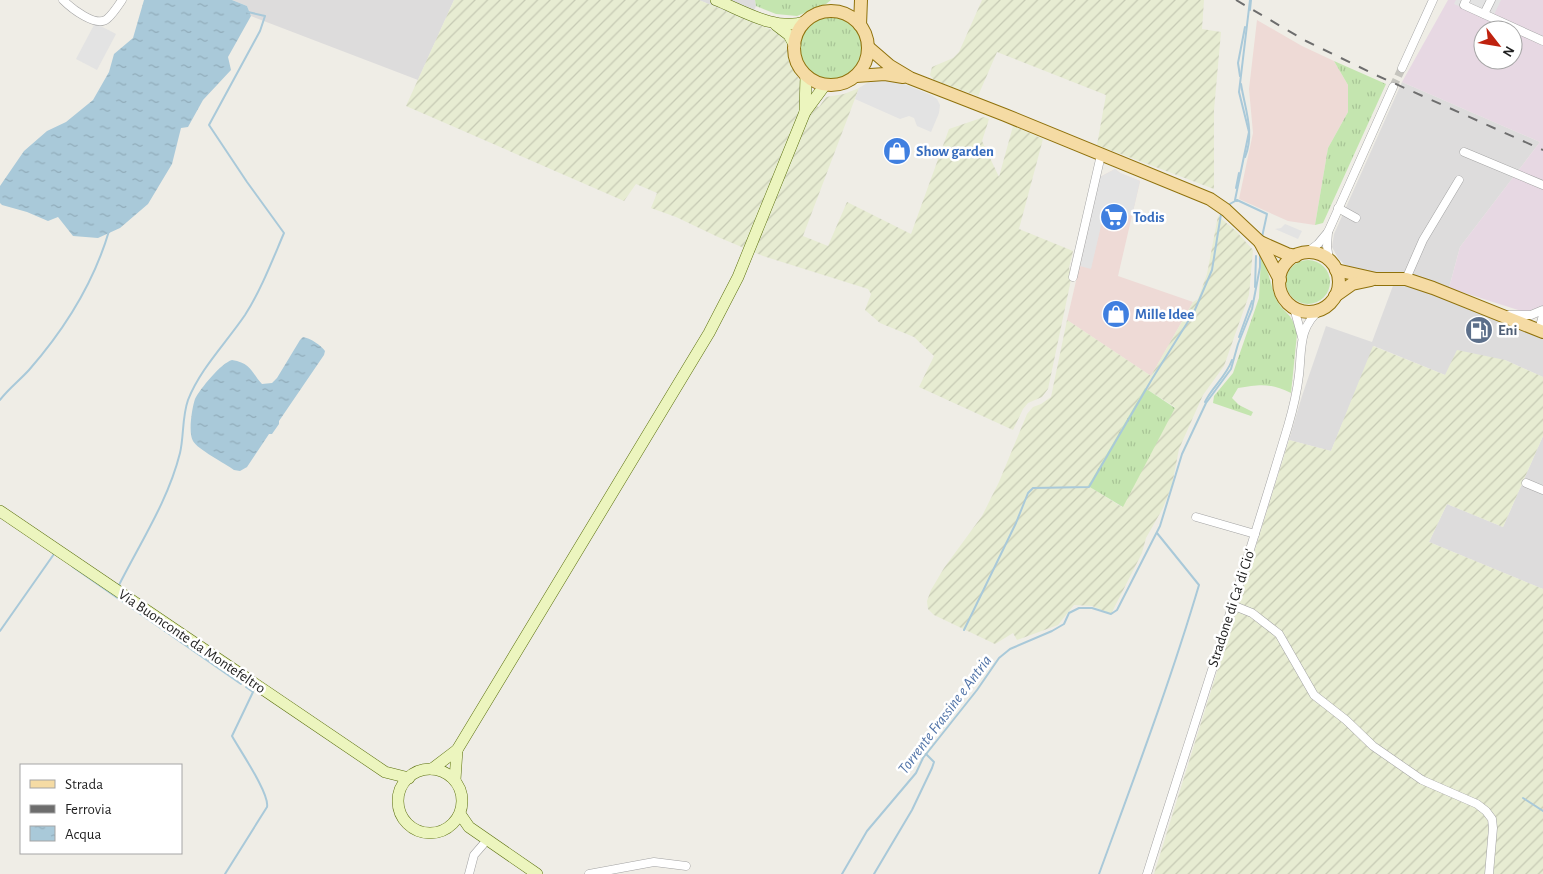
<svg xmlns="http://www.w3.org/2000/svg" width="1543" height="874" font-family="'Alegreya Sans',sans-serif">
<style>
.residential{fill:#dddcdc}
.commercial{fill:#eedad6}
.industrial{fill:#e7d8e3;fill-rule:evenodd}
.farmland{fill:url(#farmland-furrows);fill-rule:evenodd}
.grass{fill:url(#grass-tufts)}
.parking{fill:#e3e3e3}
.water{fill:url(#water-ripples)}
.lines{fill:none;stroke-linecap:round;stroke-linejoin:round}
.stream{stroke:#a9c9d9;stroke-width:2}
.street-tunnel{stroke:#c5c4be;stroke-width:8;stroke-dasharray:8 4;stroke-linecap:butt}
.street-casing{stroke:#a3a3a3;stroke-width:9}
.secondary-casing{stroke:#5a6f0d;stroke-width:12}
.primary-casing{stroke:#8f710b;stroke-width:14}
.street{stroke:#fff;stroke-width:8}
.secondary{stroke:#ecf5be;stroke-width:11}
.primary{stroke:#f5dba4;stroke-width:12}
.rail{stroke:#6d6d6d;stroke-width:2;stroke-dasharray:10 10;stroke-linecap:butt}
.labels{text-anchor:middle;stroke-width:5;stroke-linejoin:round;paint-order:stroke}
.shop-label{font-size:15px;font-weight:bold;fill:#366cbe;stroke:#fff;text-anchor:start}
.service-label{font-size:15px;font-weight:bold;fill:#4e5e75;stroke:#fff;text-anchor:start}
.street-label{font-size:15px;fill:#1f1f1f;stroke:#fff}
.water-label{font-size:16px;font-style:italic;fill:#5274a8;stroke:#fff}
</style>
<defs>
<pattern id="farmland-furrows" width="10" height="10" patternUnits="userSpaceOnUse" patternTransform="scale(1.25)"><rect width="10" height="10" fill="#e7ecd2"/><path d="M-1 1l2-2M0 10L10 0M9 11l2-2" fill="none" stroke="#c6cab4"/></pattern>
<pattern id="grass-tufts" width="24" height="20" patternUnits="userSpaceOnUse" patternTransform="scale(1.25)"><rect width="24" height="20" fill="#c4e5af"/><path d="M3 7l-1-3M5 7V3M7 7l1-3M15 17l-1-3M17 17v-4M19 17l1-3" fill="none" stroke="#a8c496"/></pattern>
<pattern id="water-ripples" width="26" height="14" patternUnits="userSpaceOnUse" patternTransform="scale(1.25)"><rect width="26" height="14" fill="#a9c9d9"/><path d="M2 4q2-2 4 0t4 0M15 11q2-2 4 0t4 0" fill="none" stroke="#91acba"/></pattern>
</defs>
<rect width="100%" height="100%" fill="#efede6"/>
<g class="residential">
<polygon points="232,0 454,0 418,80 251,16 247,6"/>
<polygon points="699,0 755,0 756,6 749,21"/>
<polygon points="1402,82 1540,142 1460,247 1446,299 1543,338 1543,377 1505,360 1445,375 1374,346 1331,451 1289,440 1302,396 1326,326 1372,342 1397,275 1356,270 1347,267 1338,258 1332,247 1334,234"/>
<polygon points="1543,436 1543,589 1429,542 1447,504 1503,527"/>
</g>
<g class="commercial">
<polygon points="1257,20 1302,46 1334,61 1348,85 1348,112 1328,148 1315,225 1288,221 1239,199 1253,133 1249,89"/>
<polygon points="1115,169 1120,173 1140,181 1118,276 1193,302 1151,376 1067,320 1100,177"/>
</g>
<path class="industrial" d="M1448 0H1543V318L1449 288 1460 247 1540 142 1402 82ZM1483 30H1513V60H1483Z"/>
<g class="farmland">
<polygon points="454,0 699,0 779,33 786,40 792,67 801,83 801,99 819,107 826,97 844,94 859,88 803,236 828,246 847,202 911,234 949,129 984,117 989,119 982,141 999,177 1013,126 1043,139 1019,229 1073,251 1069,268 1072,275 1048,389 1042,397 1028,403 1023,409 1013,430 919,387 934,356 914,337 880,323 865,310 871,294 868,289 763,256 718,237 676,217 651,208 657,193 636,184 624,201 406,106"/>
<polygon points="982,0 1204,0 1202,29 1221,32 1214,110 1214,189 1097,145 1106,95 997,52 978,96 934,80 930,75 932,67 953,58 959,52"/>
<path d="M1218 216 1236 231 1253 250 1249 295 1224 366 1203 395 1179 449 1172 485 1163 508 1146 538 1142 553 1111 614 1092 606 1074 605 1058 625 1017 640 1013 633 995 644 934 615 928 609 927 601 931 590 944 568 982 516 999 482 1027 414 1033 407 1041 404 1051 397 1067 320 1151 376 1193 302 1198 299 1207 274ZM1145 388 1175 407 1122 507 1088 486Z"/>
<polygon points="1373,346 1445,375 1457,350 1505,360 1543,377 1543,436 1503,527 1447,504 1429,542 1543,589 1543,874 1154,874 1289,440 1331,451"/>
</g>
<g class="grass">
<polygon points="755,0 831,0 826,4 797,16 776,14 756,6"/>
<circle cx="831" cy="48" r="31"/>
<polygon points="1334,61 1386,84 1323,223 1315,225 1328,148 1348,112 1348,85"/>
<path d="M1261 258C1269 270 1270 283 1275 296 1281 313 1293 311 1297 334L1291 393C1270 383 1261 384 1238 388L1232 398 1239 405 1253 412 1251 416 1213 403 1214 396 1233 373 1259 298Z"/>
<circle cx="1308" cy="282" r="22"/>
<polygon points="1145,388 1175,408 1123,507 1088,486"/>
</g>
<g class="parking">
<polygon points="1456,0 1501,0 1491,21 1454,4"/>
<polygon points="95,23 116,34 97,70 76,59"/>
<polygon points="887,79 899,82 931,95 937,99 940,105 939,113 931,132 917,126 914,118 909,116 900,119 855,99 859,88 872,80"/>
<polygon points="1115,169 1120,173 1140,181 1132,216 1105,209 1091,269 1080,266 1100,177"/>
<polygon points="1285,224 1302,231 1298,239 1275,229 1281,228"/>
</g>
<g class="water">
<polygon points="144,0 232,0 247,6 251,16 228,57 231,70 203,100 188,127 181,128 172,164 148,204 120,228 98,238 73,236 58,217 48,221 27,212 2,205 0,203 0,186 24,151 47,131 66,122 93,100 109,72 114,54 133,38"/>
<path d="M303 337C310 338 321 345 325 351L324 355 279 421V424L272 434H269L247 467 240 471 234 470C226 464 197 449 193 441 188 433 192 408 195 399 200 389 221 363 232 360 251 363 251 372 262 384L272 383 277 378 300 340Z"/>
</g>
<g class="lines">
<g class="stream">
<polyline points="1250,10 1251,0"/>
<polyline points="1240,76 1238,63 1245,27"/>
<path d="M1241 84C1245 109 1255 133 1245 157"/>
<polyline points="1236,188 1239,173"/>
<polyline points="1237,200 1267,214 1262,237"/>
<polyline points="1237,201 1235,200 1249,132 1239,92 1250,0"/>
<polyline points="1228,205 1237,200"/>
<polyline points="1255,287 1256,256"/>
<polyline points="1239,337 1252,301"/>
<path d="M0 400C8 389 20 380 29 370 64 330 94 282 109 231"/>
<path d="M1205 402C1212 387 1226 377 1232 360"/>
<polyline points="73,567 241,684"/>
<path d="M118 587C140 543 168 501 180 453 184 436 182 417 188 400 200 369 226 343 245 315 261 290 272 261 284 233L247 182 209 125 260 31 265 16 248 12"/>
<polyline points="964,630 1016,523 1028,493 1033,488 1089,487 1152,379 1194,312 1212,270 1221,214"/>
<polyline points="0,631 54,554"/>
<polyline points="1523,798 1543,811"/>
<path d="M225 874 267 807C270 794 239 749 232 736L253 692 246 687"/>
<polyline points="842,874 867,831 916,773 923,758 977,690 999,658 1010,649 1052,631 1064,624 1069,613 1079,608 1092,608 1111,614 1117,610 1160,526 1182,454 1206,403 1231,369 1238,344 1252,309 1260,267 1260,254"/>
<polyline points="874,874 912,810 932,768 934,762 926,754"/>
<path d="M1099 874C1134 778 1170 683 1199 585L1157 533"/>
</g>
<polyline class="street-tunnel" points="1393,87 1402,68"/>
<g class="street-casing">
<g id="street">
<path d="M63 0C71 8 96 28 107 19 113 14 118 6 122 0"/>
<polyline points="1466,0 1464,5 1543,41"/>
<polyline points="1484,14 1491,0"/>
<polyline points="1402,68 1433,0"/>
<polyline points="1464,152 1543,185"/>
<polyline points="1338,208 1356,218"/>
<polyline points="1328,232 1327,246 1329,260"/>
<polyline points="1306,253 1318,244 1328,232 1393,87"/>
<polyline points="1073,277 1101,155"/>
<polyline points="1406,279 1423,240 1459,180"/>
<polyline points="1294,308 1302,337"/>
<polyline points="1509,315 1531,315 1543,310"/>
<polyline points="1539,330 1543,315"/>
<polyline points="1526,483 1543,490"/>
<polyline points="1196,517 1255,534"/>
<polyline points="1232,605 1252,613 1279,634 1314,695 1346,720 1373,746 1422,780 1477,804 1486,811 1492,819 1493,828 1489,874"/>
<polyline points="469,874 474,855 487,840"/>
<polyline points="589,874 654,862 686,866"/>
<path d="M1147 874C1194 725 1243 576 1288 426 1293 409 1297 392 1299 375 1302 349 1298 327 1321 309"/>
</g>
</g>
<g class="secondary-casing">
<g id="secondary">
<path d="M716 0C744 11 774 31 805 22"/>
<polyline points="776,25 789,35 795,46"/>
<polyline points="805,112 806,75"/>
<polyline points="0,511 385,772 409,778"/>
<circle cx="430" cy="801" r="32"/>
<polyline points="432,769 457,750 709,333 738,277 805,112 825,85"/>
<polyline points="455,780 457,750"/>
<polyline points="460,814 469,827 537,874"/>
</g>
</g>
<g class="primary-casing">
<g id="primary">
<circle cx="831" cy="48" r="37"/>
<polyline points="860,25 861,0"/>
<polyline points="868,47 890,66 910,78 1005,115 1210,199 1226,210 1260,242 1280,280"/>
<polyline points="856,76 885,74 903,77"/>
<polyline points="1260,242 1287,254 1296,256"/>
<circle cx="1309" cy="282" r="30"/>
<polyline points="1336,270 1376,279 1406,279 1433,288 1543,332"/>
<polyline points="1335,296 1352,284 1371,280"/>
</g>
</g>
<use href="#street" class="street"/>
<use href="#secondary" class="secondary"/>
<use href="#primary" class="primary"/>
<polyline class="rail" points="1236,0 1306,41 1378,76 1543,150"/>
</g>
<defs>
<g id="shop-disc" transform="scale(1.4375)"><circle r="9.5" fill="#3f7fe0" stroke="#fff"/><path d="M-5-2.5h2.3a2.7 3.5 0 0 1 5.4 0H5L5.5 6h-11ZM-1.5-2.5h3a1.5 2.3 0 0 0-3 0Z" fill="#fff"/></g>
<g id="supermarket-disc" transform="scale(1.4375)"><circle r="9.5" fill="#3f7fe0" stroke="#fff"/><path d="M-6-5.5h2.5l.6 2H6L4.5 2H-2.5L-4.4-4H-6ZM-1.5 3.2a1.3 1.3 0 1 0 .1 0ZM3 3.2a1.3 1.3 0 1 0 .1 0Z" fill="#fff"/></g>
<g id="fuel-disc" transform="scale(1.4375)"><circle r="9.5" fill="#5c6f8a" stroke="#fff"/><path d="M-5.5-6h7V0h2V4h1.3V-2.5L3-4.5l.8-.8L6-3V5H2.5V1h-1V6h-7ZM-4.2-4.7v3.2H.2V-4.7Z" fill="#fff"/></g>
</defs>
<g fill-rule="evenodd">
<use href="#shop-disc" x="897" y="151"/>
<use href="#supermarket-disc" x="1114" y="217"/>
<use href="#shop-disc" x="1116" y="314"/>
<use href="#fuel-disc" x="1479" y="330"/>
</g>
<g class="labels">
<g class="shop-label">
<text x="916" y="156">Show garden</text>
<text x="1133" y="222">Todis</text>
<text x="1135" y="319">Mille Idee</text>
</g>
<g class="service-label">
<text x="1498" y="335">Eni</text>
</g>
<g class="street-label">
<text transform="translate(1231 608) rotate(-72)" y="5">Stradone di Ca' di Cio'</text>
<text transform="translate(192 641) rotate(34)" y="5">Via Buonconte da Montefeltro</text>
</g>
<g class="water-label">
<text transform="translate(944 714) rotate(-53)" y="6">Torrente Frassine e Antria</text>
</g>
</g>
<rect x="20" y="764" width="162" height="90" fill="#ffffff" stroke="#a5a5a5"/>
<rect x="30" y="780" width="25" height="8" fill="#f5dba4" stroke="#a5a5a5"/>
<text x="65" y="789" font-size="15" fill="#1f1f1f">Strada</text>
<rect x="30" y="805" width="25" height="8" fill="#6d6d6d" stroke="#a5a5a5"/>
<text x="65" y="814" font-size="15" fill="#1f1f1f">Ferrovia</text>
<rect x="30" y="826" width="25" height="15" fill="url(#water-ripples)" stroke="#a5a5a5"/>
<text x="65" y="839" font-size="15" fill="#1f1f1f">Acqua</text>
<g transform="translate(1498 45) rotate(121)"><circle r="24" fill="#ffffff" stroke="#a5a5a5"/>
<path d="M0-4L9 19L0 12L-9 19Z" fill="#bf220f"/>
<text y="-8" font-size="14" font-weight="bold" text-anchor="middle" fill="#1f1f1f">N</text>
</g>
</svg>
